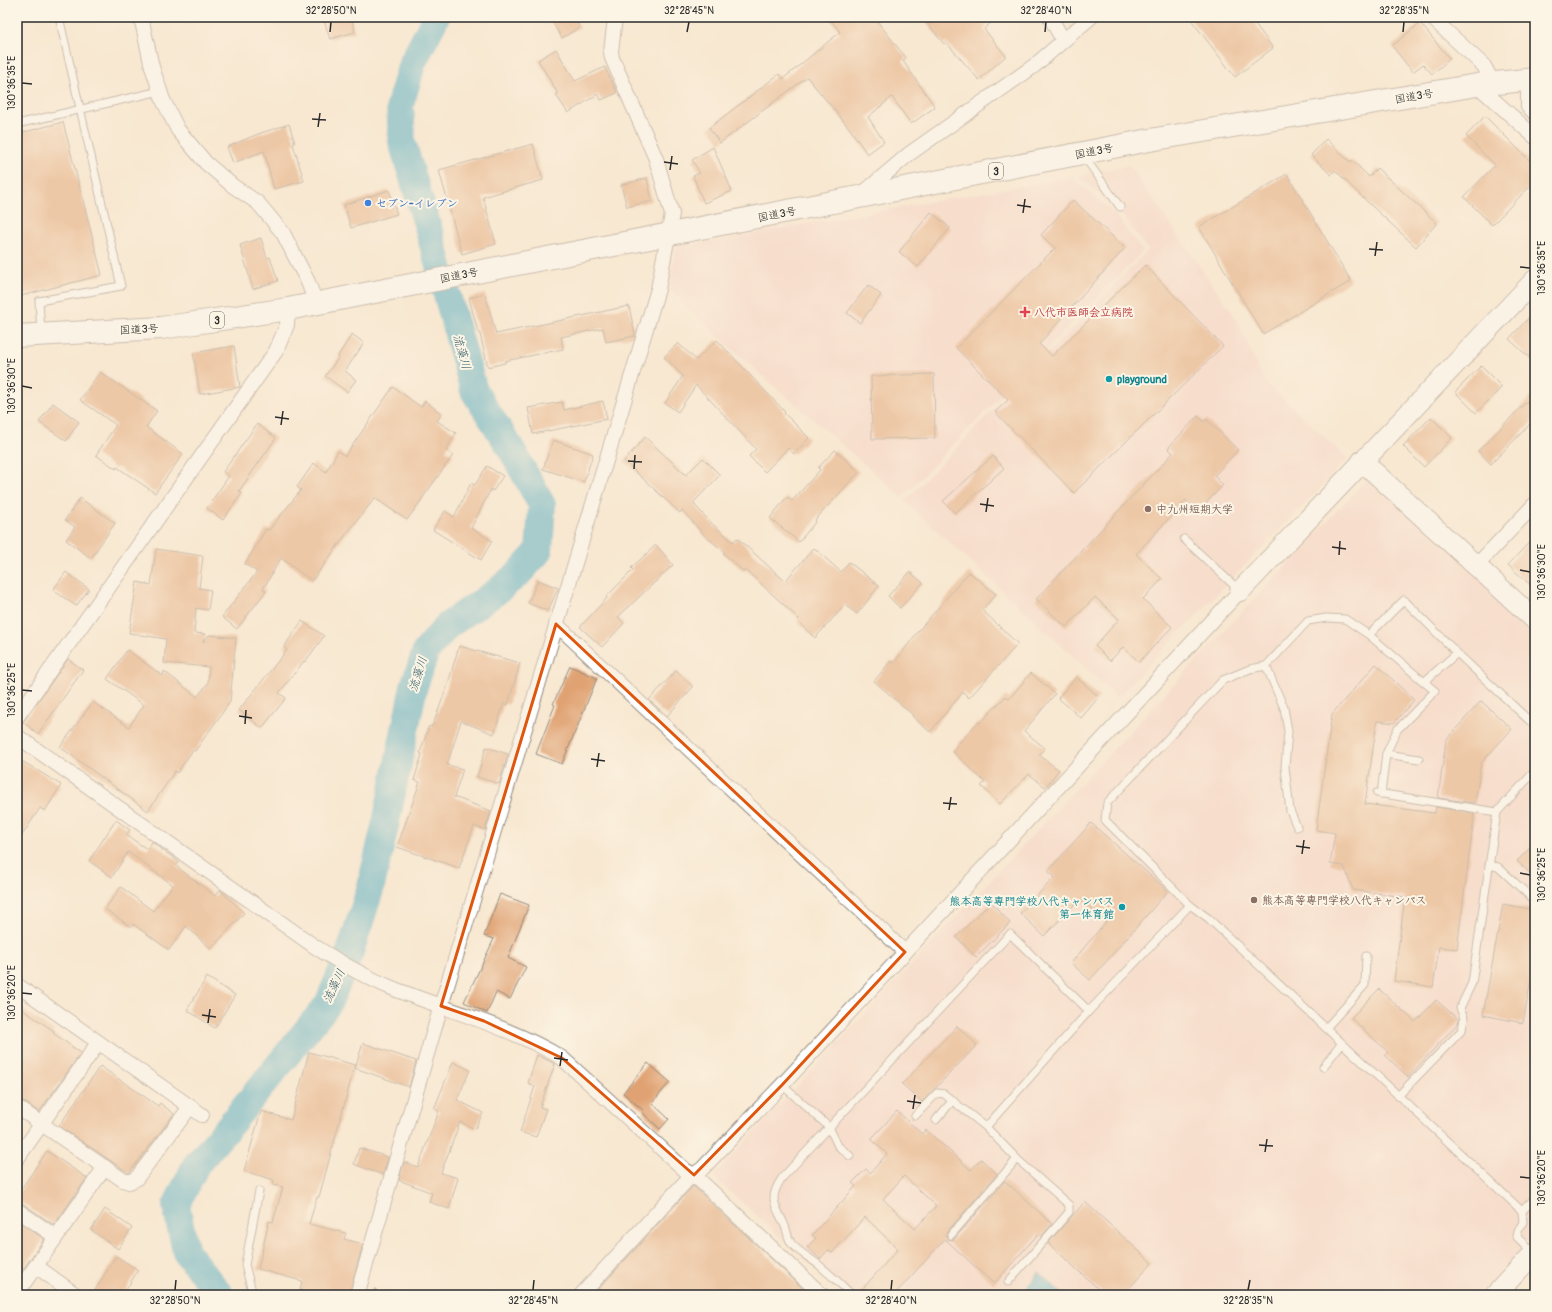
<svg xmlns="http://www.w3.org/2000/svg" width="1552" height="1312" font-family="Pangolin,'Klee One',sans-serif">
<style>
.built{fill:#f6d1c6}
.water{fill:#46abc6;stroke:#386b78}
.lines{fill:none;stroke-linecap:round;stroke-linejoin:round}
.river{stroke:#46abc6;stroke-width:28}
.building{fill:#e0a272;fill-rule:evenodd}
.lane-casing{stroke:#928a7e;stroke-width:9}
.street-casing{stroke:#928a7e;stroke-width:16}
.secondary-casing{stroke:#928a7e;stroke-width:22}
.highway-casing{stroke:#928a7e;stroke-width:24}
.path{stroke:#928a7e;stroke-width:2.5;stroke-dasharray:3 3;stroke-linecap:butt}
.lane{stroke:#fff;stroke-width:7}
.street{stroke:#fff;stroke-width:14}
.secondary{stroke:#fff;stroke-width:20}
.highway{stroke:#fff;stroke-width:22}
.marked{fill:none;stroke:#df570e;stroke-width:3;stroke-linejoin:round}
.ticks{fill:none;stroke:#2b2b2b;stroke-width:1.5}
.shop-dot{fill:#3f7fe0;stroke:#fcf5e5;stroke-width:1.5}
.health-dot{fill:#e0444e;stroke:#fcf5e5;stroke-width:1.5}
.culture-dot{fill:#0f9aa8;stroke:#fcf5e5;stroke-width:1.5}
.education-dot{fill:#8d6e63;stroke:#fcf5e5;stroke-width:1.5}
.labels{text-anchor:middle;stroke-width:4;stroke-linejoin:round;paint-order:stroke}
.shield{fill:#fcf5e5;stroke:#6a6863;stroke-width:1}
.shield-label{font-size:10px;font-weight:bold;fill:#2b2b2b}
.street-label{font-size:11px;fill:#2b2b2b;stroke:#fcf5e5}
.shop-label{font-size:11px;font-weight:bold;fill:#366cbe;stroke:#fcf5e5;text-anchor:start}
.health-label{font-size:11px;font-weight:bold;fill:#be3a42;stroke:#fcf5e5;text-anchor:start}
.culture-label{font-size:11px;font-weight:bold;fill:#0d838f;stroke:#fcf5e5;text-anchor:start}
.education-label{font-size:11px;font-weight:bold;fill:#785e54;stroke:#fcf5e5;text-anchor:start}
.water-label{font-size:12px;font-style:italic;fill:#365e69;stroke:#fcf5e5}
.neatline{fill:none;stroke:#2b2b2b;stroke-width:1.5}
.ticks-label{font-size:10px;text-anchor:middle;fill:#2b2b2b}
</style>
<rect width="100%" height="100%" fill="#fcf5e5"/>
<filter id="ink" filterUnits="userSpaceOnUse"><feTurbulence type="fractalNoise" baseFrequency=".025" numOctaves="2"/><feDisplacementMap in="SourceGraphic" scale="8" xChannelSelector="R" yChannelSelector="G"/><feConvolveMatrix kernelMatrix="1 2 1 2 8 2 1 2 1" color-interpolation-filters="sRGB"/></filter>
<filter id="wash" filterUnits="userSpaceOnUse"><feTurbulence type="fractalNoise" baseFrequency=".012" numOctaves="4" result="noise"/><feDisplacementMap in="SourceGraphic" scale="16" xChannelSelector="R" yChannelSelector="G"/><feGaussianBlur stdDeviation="0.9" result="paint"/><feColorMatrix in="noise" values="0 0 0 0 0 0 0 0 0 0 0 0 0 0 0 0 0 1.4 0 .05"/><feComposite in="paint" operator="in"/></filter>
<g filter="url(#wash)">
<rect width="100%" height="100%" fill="#f8e8d1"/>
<g class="built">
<polygon points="1129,165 1238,321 1264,381 1348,459 1117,697 905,501 1148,250 1120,213 1078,176"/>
<polygon points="1071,177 1112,211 1143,251 902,497 731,348 669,290 676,247"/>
<polygon points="1368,478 1535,623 1535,1234 1478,1295 844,1295 713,1176"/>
</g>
<polygon class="water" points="1039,1273 1064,1295 1020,1295"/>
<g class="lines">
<polyline class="river" points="220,1295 186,1252 176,1206 196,1165 230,1125 328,1004 350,952 370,890 386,822 414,686 426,651 447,626 496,592 519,573 539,551 542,505 510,447 474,391 430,234 402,142 400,105 412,64 436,17"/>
</g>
<g id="blocks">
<g class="building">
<polygon points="323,17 351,17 355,32 330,39"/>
<polygon points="549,17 573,17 580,27 562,38"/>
<polygon points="828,17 874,17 906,58 903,61 935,107 911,124 892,97 868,117 884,142 867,154 850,129 807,77 720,143 709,128 779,74 783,79 840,32"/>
<polygon points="922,17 997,17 984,29 1006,56 979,80 946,42 944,44"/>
<polygon points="1189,17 1250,17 1273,48 1235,77"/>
<polygon points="1420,23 1450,59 1432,74 1423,64 1413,72 1392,46"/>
<polygon points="556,49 575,81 605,67 617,93 601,100 598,94 568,113 556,95 558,94 538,60"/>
<polygon points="1485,116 1535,166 1535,181 1492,225 1464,197 1495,165 1466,136"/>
<polygon points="63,122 102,275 17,297 17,134"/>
<polygon points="289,124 295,143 293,144 304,181 274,189 264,151 233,163 227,147 258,134"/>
<polygon points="1326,139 1350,162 1352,160 1369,177 1377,168 1437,223 1416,247 1358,193 1335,170 1331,175 1311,155"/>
<polygon points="533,144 543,180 483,197 496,244 462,254 439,170"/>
<polygon points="713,147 732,191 704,203 693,176 700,173 692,160"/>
<polygon points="1287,174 1351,281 1263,334 1199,227"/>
<polygon points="647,178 652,201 627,207 621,185"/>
<polygon points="389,190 397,214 351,228 344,205"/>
<polygon points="1073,200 1125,248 1039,344 1052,356 1145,265 1223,346 1074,493 995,412 1008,400 956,348 1055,248 1041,235"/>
<polygon points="931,212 950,228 918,267 899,252"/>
<polygon points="261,238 267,258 270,257 278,281 253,289 240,245"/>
<polygon points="868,285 881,295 860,323 847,313"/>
<polygon points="485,294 496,334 629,306 635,335 635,336 606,342 603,328 561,337 563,349 505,361 505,363 488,367 479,330 478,331 469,298"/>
<polygon points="1535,311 1535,363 1509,339"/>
<polygon points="352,334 364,343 345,371 356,380 347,392 325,376 339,357 338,356"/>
<polygon points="717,340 785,412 784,413 809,438 794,454 788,448 765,472 749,456 756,449 696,385 678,412 665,403 683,376 664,357 678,343 696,360"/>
<polygon points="234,346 240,387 200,394 193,353"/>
<polygon points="1481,366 1502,387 1476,413 1455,392"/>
<polygon points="100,372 157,411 146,427 183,454 155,493 117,467 116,469 96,455 116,425 80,400"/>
<polygon points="934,374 935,438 872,439 871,376"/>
<polygon points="393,387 421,407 425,401 442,414 437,421 456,433 446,450 453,455 407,520 375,498 347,533 312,581 281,558 263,589 266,591 237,629 222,617 257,572 245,564 266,529 269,530 301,490 297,487 314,463 326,472 338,451 345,456"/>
<polygon points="1535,393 1535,419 1491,464 1478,451"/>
<polygon points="603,401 607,419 533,434 528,408 562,402 564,410"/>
<polygon points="53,403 79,422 66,441 39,422"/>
<polygon points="1198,416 1204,422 1206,419 1238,450 1214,476 1223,485 1198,512 1186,500 1136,554 1162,579 1143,599 1172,627 1139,662 1123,647 1110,661 1095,646 1119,619 1095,597 1066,627 1036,599 1173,453 1168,448"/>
<polygon points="1431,417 1452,438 1424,467 1403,446"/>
<polygon points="257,424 276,438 239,491 242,493 223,520 207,508 229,476 223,472"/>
<polygon points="645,437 686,475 703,458 720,475 693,503 709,521 733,542 737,538 785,581 814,548 841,572 849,562 879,586 857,614 845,605 815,638 797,621 799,619 746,570 744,572 723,553 725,552 705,536 682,510 680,513 624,461"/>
<polygon points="553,440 593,454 584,482 543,469"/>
<polygon points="835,450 859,472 815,520 816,521 799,542 770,518 787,497 792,501 820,470 818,468"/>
<polygon points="993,456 1004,468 955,513 943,501"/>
<polygon points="487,466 503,476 493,491 491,489 471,528 492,541 481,560 433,530 445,511 454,517 471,483 475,485"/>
<polygon points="80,498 115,523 91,558 66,540 75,527 65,520"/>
<polygon points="1535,536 1535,589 1508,565"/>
<polygon points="656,545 673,565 618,617 624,623 602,647 580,627 607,598 606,597 633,570 631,568"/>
<polygon points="156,549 203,556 199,588 211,590 208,610 196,608 194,633 205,634 203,642 209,635 236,638 230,702 195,751 193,750 177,773 175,771 148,811 60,747 93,702 129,727 144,705 107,679 127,650 163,676 164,671 197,697 208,683 209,667 164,663 166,639 129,633 137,582 151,585"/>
<polygon points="66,572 89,589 76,606 53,590"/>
<polygon points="910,572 923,583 900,608 888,596"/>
<polygon points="969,572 996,594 982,610 1018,644 969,698 963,692 930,732 912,716 913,715 874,681 891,661 894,663 919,630"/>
<polygon points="538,580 558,588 548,611 528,603"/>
<polygon points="302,621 324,636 305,662 304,661 279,693 286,698 262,728 239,710 287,650 284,647"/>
<polygon points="459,646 520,663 508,705 504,703 494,734 461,721 447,765 463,769 454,797 491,811 485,830 474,826 459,868 397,847 420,782 414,780 422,754 420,753 429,726 432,727 447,687"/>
<polygon points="68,659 83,670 38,734 23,722"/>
<polygon points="1376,664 1414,700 1394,723 1377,721 1365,804 1434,813 1435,813 1436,807 1474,813 1473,818 1474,818 1457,949 1439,947 1433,987 1394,981 1405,897 1353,890 1344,866 1330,864 1335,833 1316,830 1332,714"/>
<polygon points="570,666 597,678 562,764 536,754 555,705 553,704"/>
<polygon points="676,671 693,687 667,716 649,700"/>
<polygon points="1031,673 1055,694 1024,731 1045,748 1039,755 1059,770 1045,787 1029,774 1000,804 981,786 985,782 952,751 978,722 980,723 1006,696 1009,699"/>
<polygon points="1076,677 1099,697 1081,718 1058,698"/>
<polygon points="1481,701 1512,729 1481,763 1475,803 1438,798 1446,740"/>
<polygon points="486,747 508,754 499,784 477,777"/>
<polygon points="17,758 61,785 45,811 40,808 17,843"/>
<polygon points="116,820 130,830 126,835 147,849 152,842 179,862 176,866 215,896 220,890 244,913 211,949 186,926 169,950 133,924 131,927 105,909 121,887 153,911 173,885 128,852 112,877 89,861"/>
<polygon points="1091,823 1168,891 1090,980 1071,963 1106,922 1080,899 1044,936 1020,913 1055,877 1048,871"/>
<polygon points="1535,843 1535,878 1517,861"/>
<polygon points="500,894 529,905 508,958 526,967 510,999 496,992 487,1013 464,1002 494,939 484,936"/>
<polygon points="991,902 1010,923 976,957 956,937"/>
<polygon points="1503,904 1535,910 1535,958 1523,1023 1483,1015"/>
<polygon points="207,977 235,995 215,1028 187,1010"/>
<polygon points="1379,989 1415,1022 1436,1000 1459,1020 1458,1023 1408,1077 1385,1055 1388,1052 1351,1018"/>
<polygon points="17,1006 54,1031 53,1033 81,1053 39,1112 22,1100 17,1099"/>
<polygon points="957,1026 977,1045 922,1102 902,1084"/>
<polygon points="363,1043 416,1061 409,1087 355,1068"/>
<polygon points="309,1052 355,1065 319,1197 317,1197 309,1224 346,1233 344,1239 363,1244 349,1295 299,1295 302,1281 258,1269 269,1221 273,1222 283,1187 273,1185 274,1180 244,1171 261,1111 291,1120"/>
<polygon points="537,1055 555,1064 540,1107 546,1109 536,1137 520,1132 535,1086 528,1083"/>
<polygon points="453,1062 470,1070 457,1100 483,1113 475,1129 460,1122 441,1173 458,1178 449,1209 429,1202 432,1193 399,1180 404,1162 418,1167 439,1111 434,1109"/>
<polygon points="648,1063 670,1082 652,1103 669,1119 660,1129 643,1113 644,1111 623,1093"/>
<polygon points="100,1066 158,1106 160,1103 174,1114 129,1173 59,1126"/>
<path d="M897 1111 922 1134 926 1130 971 1170 981 1159 997 1174 947 1232 946 1236 948 1239 952 1240 955 1238 1005 1181 1052 1224 1041 1237 1038 1234 994 1284 945 1239 894 1295H857L898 1249 865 1217 832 1253 828 1250 820 1259 807 1247 816 1238 812 1235 856 1186 852 1183 866 1169 870 1173 887 1154 871 1139ZM904 1176 936 1206 915 1229 883 1199Z"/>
<polygon points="359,1148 388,1157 383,1175 354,1164"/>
<polygon points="47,1151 87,1178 54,1225 22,1203 17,1202 17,1195"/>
<polygon points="693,1186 810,1295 593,1295"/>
<polygon points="1085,1202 1152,1263 1123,1295 1105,1295 1048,1243"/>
<polygon points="105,1209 132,1228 118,1249 91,1230"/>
<polygon points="17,1220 44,1239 17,1278"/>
<polygon points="116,1256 138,1270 123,1295 116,1290 113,1295 92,1295"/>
</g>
</g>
</g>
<g filter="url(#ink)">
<use href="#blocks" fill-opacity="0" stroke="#928a7e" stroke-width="1"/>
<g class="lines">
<g class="lane-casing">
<g id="lane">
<polyline points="17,17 19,17"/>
<polyline points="17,124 160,91"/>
<polyline points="1083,155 1120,207"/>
<polyline points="41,332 39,301 121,286 59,17"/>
<polyline points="1184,539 1240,591"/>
<polyline points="1369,635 1404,600 1457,653 1535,726"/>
<polyline points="1457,653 1424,682 1369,635 1345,619 1326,618 1308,621 1266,666 1250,669 1223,680 1107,803 1105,820 1190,905 1208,918 1522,1211 1523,1222 1518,1231 1517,1237 1532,1252"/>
<polyline points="1266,666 1284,708 1288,731 1285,767 1290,811 1297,827"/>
<polyline points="1386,754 1419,759"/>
<polyline points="1377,793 1497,812"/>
<polyline points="1381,794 1386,754 1397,730 1435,691 1424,682"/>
<polyline points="1489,865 1498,867 1535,901"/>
<polyline points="1326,1028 1365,985 1366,956"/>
<polyline points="1323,1067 1342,1043"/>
<polyline points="782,1085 829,1127 838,1146 850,1156"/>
<polyline points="1398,1096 1462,1030 1464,1018 1460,1008 1472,983 1497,812 1535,771"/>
<polyline points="915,1116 937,1093 944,1094 986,1127 1017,1159 1069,1205 1069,1212 1008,1282"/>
<polyline points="936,1120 953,1100"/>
<polyline points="986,1127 1089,1011 1190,905"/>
<polyline points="1522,1211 1535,1198"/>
<polyline points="951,1235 1017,1159"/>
<polyline points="253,1295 245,1265 259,1191"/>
<path d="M852 1295C842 1285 831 1275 820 1266 811 1258 799 1253 791 1243 788 1238 787 1231 785 1226 776 1205 767 1200 782 1178L1010 934 1089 1011"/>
</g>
</g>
<g class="street-casing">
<g id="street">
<polyline points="141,17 152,67 163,100 178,130 206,163 233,186 258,203 283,233 308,282 316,303"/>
<polyline points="1050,17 1063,40"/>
<polyline points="1431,17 1484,66 1493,83"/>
<polyline points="1528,79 1528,107 1535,113"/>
<polyline points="1477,85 1535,137"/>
<polyline points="862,194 909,154 1034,66 1091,17"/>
<polyline points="1476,566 1535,504"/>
<polyline points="556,624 905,952"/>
<polyline points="17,717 276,351 287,325 288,309"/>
<path d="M17 736 314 946C339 962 365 977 392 988 449 1011 509 1026 562 1058L685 1170 694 1175 822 1295"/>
<polyline points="17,985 202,1115"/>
<polyline points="17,1107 123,1180 129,1182 136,1179 190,1107"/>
<polyline points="17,1159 98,1043"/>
<polyline points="17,1210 56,1237"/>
<polyline points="36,1266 76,1295"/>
<polyline points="17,1293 105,1167"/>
<polyline points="357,1295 441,1006 658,289 672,214 656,159 612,58 611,52 615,17"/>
<polyline points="581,1295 687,1180 702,1169 782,1085 1240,591"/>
</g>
</g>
<g class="secondary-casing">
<g id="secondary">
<polyline points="1362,461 1535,620"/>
<polyline points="1240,591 1535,280"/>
<polyline points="1495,1295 1535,1252"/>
</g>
</g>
<g class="highway-casing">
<polyline id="highway" points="17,336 161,328 288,309 1144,141 1477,85 1535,79"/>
</g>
<polyline class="path" points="374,1289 381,1295"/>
<use href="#lane" class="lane"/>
<use href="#street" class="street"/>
<use href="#secondary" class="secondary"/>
<use href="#highway" class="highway"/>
</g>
</g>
<path d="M0 0H1552V1312H0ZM556 624 905 952 782 1085 694 1175 562 1058 484 1021 441 1006Z" fill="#f8e8d1" fill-opacity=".55" fill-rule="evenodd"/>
<path class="marked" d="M556 624 905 952 782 1085 694 1175 562 1058 484 1021 441 1006Z"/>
<path class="ticks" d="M330 32 331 22M687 32 689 22M1045 32 1046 22M1403 32 1404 22M22 83 32 84M312 119 326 120M318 127 320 113M664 162 678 164M670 170 672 156M1017 205 1031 207M1023 213 1025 199M1369 249 1383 250M1375 256 1377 242M1520 267 1530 268M22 386 32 388M275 417 289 419M281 425 283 411M628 461 642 462M634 469 635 455M980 504 994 506M986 512 988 498M1332 547 1346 549M1339 555 1340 541M1520 570 1530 572M22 690 32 691M239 716 252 718M245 724 246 710M591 759 605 761M597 767 599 753M943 803 957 804M949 810 951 797M1296 846 1310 848M1302 854 1304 840M1520 873 1530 875M22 993 32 994M202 1015 216 1017M208 1023 210 1009M554 1058 568 1060M560 1066 562 1052M907 1101 921 1103M913 1109 915 1095M1259 1145 1273 1146M1265 1152 1267 1139M1520 1177 1530 1178M175 1290 176 1280M533 1290 534 1280M891 1290 892 1280M1248 1290 1250 1280"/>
<circle class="shop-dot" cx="368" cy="203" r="4"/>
<path class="health-dot" d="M1023 306h4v4h4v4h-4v4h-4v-4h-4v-4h4z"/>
<g class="culture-dot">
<circle cx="1109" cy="379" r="4"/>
<circle cx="1122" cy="907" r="4"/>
</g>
<g class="education-dot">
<circle cx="1148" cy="509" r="4"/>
<circle cx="1254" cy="900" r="4"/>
</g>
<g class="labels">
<g class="shield">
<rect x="989" y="163" width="14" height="16" rx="3"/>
<rect x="210" y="312" width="14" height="16" rx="3"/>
</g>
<g class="shield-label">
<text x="996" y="175">3</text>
<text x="217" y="324">3</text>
</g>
<g class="street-label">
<text transform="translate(1414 96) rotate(-10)" y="4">国道3号</text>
<text transform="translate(1094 151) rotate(-11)" y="4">国道3号</text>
<text transform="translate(777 214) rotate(-11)" y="4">国道3号</text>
<text transform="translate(459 275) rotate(-11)" y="4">国道3号</text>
<text transform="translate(139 329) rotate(-3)" y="4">国道3号</text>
</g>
<g class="shop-label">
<text x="376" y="207">セブン-イレブン</text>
</g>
<g class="health-label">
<text x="1034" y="316">八代市医師会立病院</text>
</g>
<g class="culture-label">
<text x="1117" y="383">playground</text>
<text x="1114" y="905" text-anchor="end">熊本高等専門学校八代キャンパス<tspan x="1114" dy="13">第一体育館</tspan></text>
</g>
<g class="education-label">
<text x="1156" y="513">中九州短期大学</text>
<text x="1262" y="904">熊本高等専門学校八代キャンパス</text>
</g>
<g class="water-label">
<text transform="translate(462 352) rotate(74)" y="4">流藻川</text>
<text transform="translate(418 674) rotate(-73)" y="4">流藻川</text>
<text transform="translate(334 986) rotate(-65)" y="4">流藻川</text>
</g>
</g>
<rect width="1552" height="1312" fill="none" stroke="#fcf5e5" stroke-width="44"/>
<rect x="22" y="22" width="1508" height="1268" class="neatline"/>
<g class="ticks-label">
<text x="331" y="14">32°28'50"N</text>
<text x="689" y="14">32°28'45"N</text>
<text x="1046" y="14">32°28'40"N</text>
<text x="1404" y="14">32°28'35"N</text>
<text transform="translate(11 83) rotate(-90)" y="4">130°36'35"E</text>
<text transform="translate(1541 268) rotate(-90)" y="4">130°36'35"E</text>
<text transform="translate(11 386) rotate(-90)" y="4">130°36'30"E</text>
<text transform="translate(1541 572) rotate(-90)" y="4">130°36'30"E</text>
<text transform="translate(11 690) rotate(-90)" y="4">130°36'25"E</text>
<text transform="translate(1541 875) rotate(-90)" y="4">130°36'25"E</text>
<text transform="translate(11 993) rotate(-90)" y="4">130°36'20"E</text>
<text transform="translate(1541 1178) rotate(-90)" y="4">130°36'20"E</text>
<text x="175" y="1304">32°28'50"N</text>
<text x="533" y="1304">32°28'45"N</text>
<text x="891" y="1304">32°28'40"N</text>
<text x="1248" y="1304">32°28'35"N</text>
</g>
</svg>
